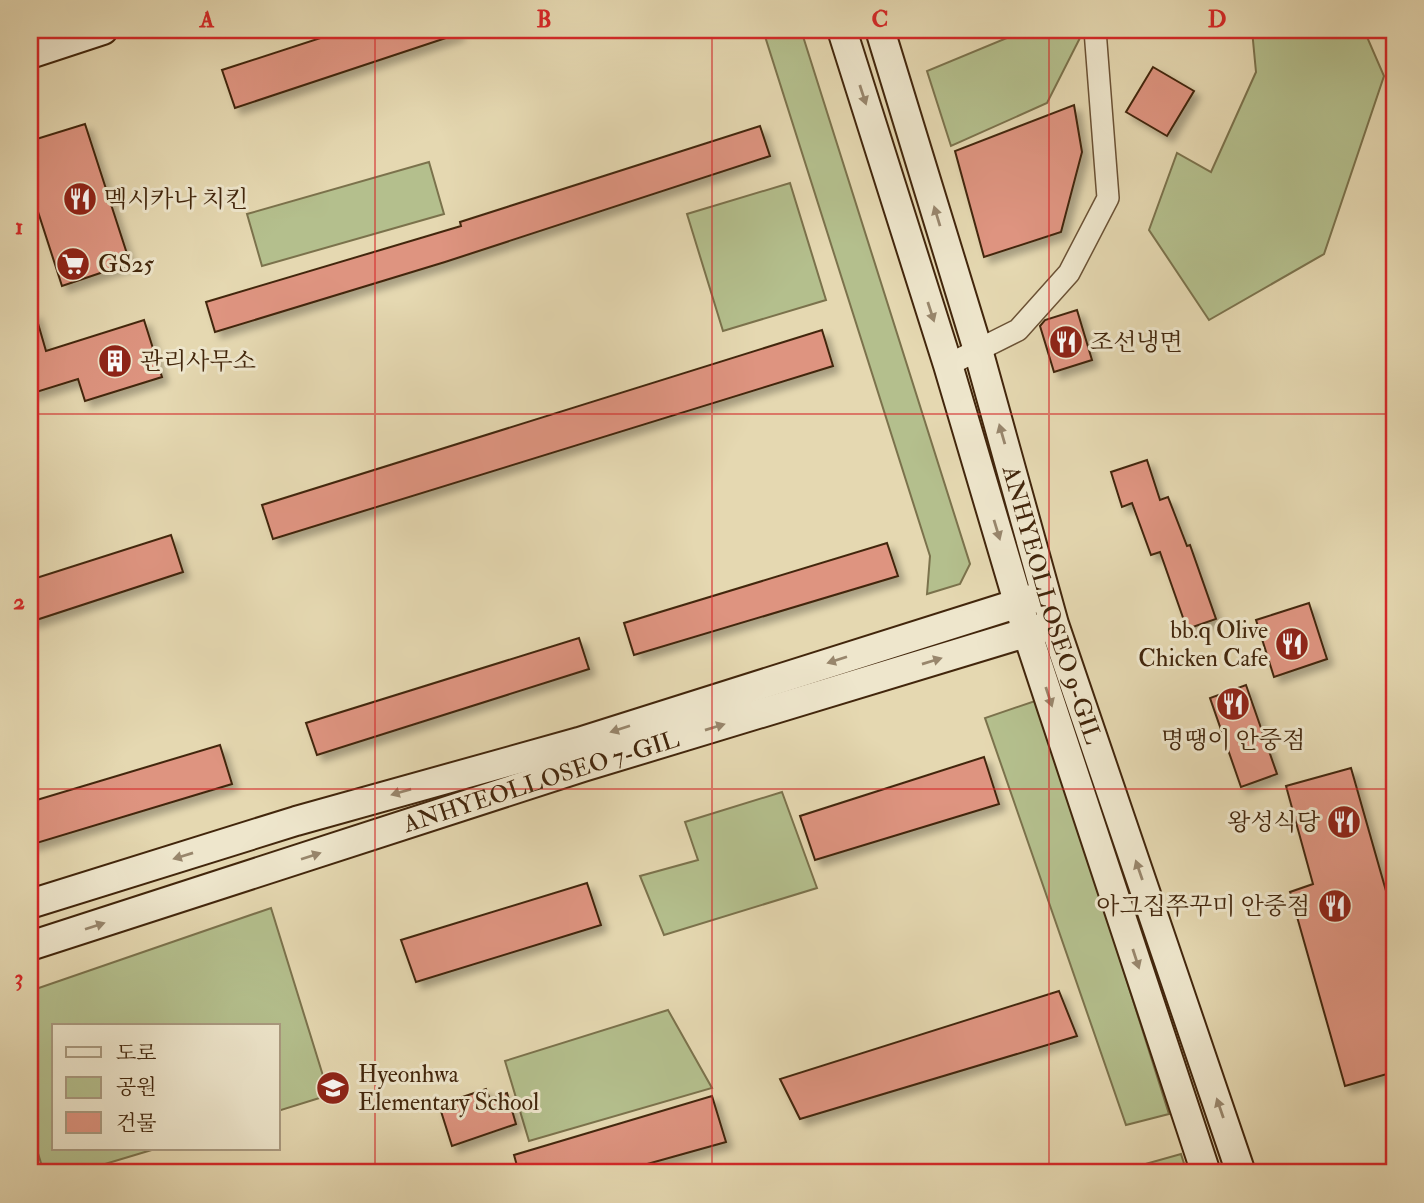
<svg xmlns="http://www.w3.org/2000/svg" width="1424" height="1203" font-family="'IM FELL Double Pica','Noto Serif KR',serif">
<style>
.green{fill:#b4bf8d;stroke:#7b724c;stroke-width:2}
.building{fill:#de9480;stroke:#42260c;stroke-width:2;filter:url(#shadow)}
.lines{fill:none;stroke-linecap:round;stroke-linejoin:round}
.street-casing{stroke:#6b5235;stroke-width:24}
.secondary-casing{stroke:#42260c;stroke-width:32}
.street{stroke:#eee6cc;stroke-width:21}
.secondary{stroke:#eee6cc;stroke-width:28}
.oneway{fill:#98866c}
.grid{fill:none;stroke:#d62828;stroke-width:2;stroke-opacity:0.55}
.labels{text-anchor:middle;stroke-width:6;stroke-linejoin:round;paint-order:stroke}
.poi-label{font-size:24px;fill:#42260c;stroke:#eee6cc;text-anchor:start}
.street-label{font-size:24px;fill:#42260c;stroke:#eee6cc}
.neatline{fill:none;stroke:#d62828;stroke-width:2.5}
.grid-label{font-size:23px;text-anchor:middle;font-weight:bold;fill:#d62828}
</style>
<defs>
<filter id="shadow"><feDropShadow dx="6" dy="6" stdDeviation="3.5" flood-color="#0004"/></filter>
</defs>
<rect width="100%" height="100%" fill="#e5d8b1"/>
<filter id="stains"><feTurbulence type="fractalNoise" baseFrequency=".00286" numOctaves="4"/><feColorMatrix values="0 0 0 0 .2 0 0 0 0 .09 0 0 0 0 .02 0 0 0 .5 -.17"/></filter>
<radialGradient id="worn" r=".72"><stop offset=".6" stop-color="#630" stop-opacity="0"/><stop offset="1" stop-color="#630" stop-opacity=".3"/></radialGradient>
<g class="green">
<polygon points="763,30 801,30 970,564 960,584 927,594 930,556"/>
<polygon points="1026,30 1084,30 1047,103 951,146 927,71"/>
<polygon points="1252,30 1364,30 1384,76 1324,254 1209,320 1149,230 1177,153 1211,172 1256,72"/>
<polygon points="429,162 444,214 262,266 247,214"/>
<polygon points="790,183 826,300 723,331 687,214"/>
<polygon points="1038,700 1169,1114 1126,1125 985,718"/>
<polygon points="782,792 817,888 664,935 640,876 698,860 685,822"/>
<polygon points="271,908 329,1095 278,1111 278,1026 54,1026 54,1149 155,1149 75,1173 44,1173 30,1127 30,991"/>
<polygon points="668,1010 712,1088 529,1141 505,1061"/>
<polygon points="1181,1154 1187,1173 1130,1173 1131,1168"/>
</g>
<g class="building">
<polygon points="345,30 458,30 458,34 235,108 222,70"/>
<polygon points="1153,67 1194,91 1167,136 1126,112"/>
<polygon points="1074,105 1082,152 1061,232 984,257 955,151"/>
<polygon points="85,124 130,263 62,286 30,187 30,141"/>
<polygon points="760,126 770,156 445,262 215,332 206,302 461,226 460,222"/>
<polygon points="1077,310 1092,360 1054,372 1040,326 1045,320"/>
<polygon points="35,313 46,351 144,320 162,377 85,401 78,379 30,394 30,314"/>
<polygon points="822,330 833,366 273,539 262,505"/>
<polygon points="1147,460 1160,500 1168,497 1187,546 1190,545 1216,619 1187,629 1160,552 1151,555 1132,503 1122,507 1111,472"/>
<polygon points="171,535 183,572 30,622 30,580"/>
<polygon points="887,543 898,576 634,655 624,623"/>
<polygon points="1309,603 1327,659 1274,677 1256,620"/>
<polygon points="579,638 589,669 317,755 306,723"/>
<polygon points="1246,685 1277,774 1241,787 1210,698"/>
<polygon points="220,745 232,784 30,845 30,802"/>
<polygon points="984,757 999,804 815,860 800,816"/>
<polygon points="1351,768 1394,919 1394,1072 1345,1086 1290,892 1313,884 1286,786"/>
<polygon points="587,883 601,925 416,982 401,940"/>
<polygon points="1059,991 1077,1036 800,1119 780,1079"/>
<polygon points="486,1089 490,1099 507,1093 516,1124 452,1146 439,1105"/>
<polygon points="712,1096 726,1142 615,1173 519,1173 514,1155"/>
</g>
<g class="lines">
<g class="street-casing">
<polyline id="street" points="948,365 1018,330 1069,273 1108,198 1095,30"/>
</g>
<g class="secondary-casing">
<g id="secondary">
<polyline points="842,30 948,365 1027,632 1206,1173"/>
<path id="s1" d="M880 30 978 350 1054 624 1241 1173"/>
<polyline points="30,54 103,30"/>
<polyline points="30,904 296,821 579,742 1035,598"/>
<path id="s2" d="M30 946 583 767 1045 627"/>
</g>
</g>
<use href="#street" class="street"/>
<use href="#secondary" class="secondary"/>
</g>
<defs><path id="oneway-solid" d="M-6-.8H1V-3.2L6.5 0L1 3.2V.8H-6Z" transform="scale(1.75)"/></defs>
<g class="oneway">
<use href="#oneway-solid" transform="translate(863 95) rotate(72)"/>
<use href="#oneway-solid" transform="translate(937 216) rotate(-107)"/>
<use href="#oneway-solid" transform="translate(931 312) rotate(72)"/>
<use href="#oneway-solid" transform="translate(1002 434) rotate(-106)"/>
<use href="#oneway-solid" transform="translate(997 530) rotate(73)"/>
<use href="#oneway-solid" transform="translate(837 660) rotate(162)"/>
<use href="#oneway-solid" transform="translate(932 661) rotate(-17)"/>
<use href="#oneway-solid" transform="translate(1049 697) rotate(72)"/>
<use href="#oneway-solid" transform="translate(715 727) rotate(-17)"/>
<use href="#oneway-solid" transform="translate(620 729) rotate(162)"/>
<use href="#oneway-solid" transform="translate(401 792) rotate(164)"/>
<use href="#oneway-solid" transform="translate(183 856) rotate(163)"/>
<use href="#oneway-solid" transform="translate(311 856) rotate(-18)"/>
<use href="#oneway-solid" transform="translate(1139 870) rotate(-109)"/>
<use href="#oneway-solid" transform="translate(95 926) rotate(-18)"/>
<use href="#oneway-solid" transform="translate(1136 959) rotate(72)"/>
<use href="#oneway-solid" transform="translate(1220 1108) rotate(-109)"/>
</g>
<path class="grid" d="M375 30V1173M712 30V1173M1049 30V1173M30 414H1394M30 789H1394"/>
<defs>
<g id="restaurant-disc" transform="scale(1.75)"><circle r="9.5" fill="#8f2418" stroke="#eee6cc"/><path d="M-5-6h1v4h1v-4h1v4h1v-4h1v5L-1.5 .5V6h-2V.5L-5-1ZM5-6V6H3V1.5H1.5Q1.5-4 5-6Z" fill="#fff"/></g>
<g id="supermarket-disc" transform="scale(1.75)"><circle r="9.5" fill="#8f2418" stroke="#eee6cc"/><path d="M-6-5.5h2.5l.6 2H6L4.5 2H-2.5L-4.4-4H-6ZM-1.5 3.2a1.3 1.3 0 1 0 .1 0ZM3 3.2a1.3 1.3 0 1 0 .1 0Z" fill="#fff"/></g>
<g id="building-disc" transform="scale(1.75)"><circle r="9.5" fill="#8f2418" stroke="#eee6cc"/><path d="M-4-6H4V6H1V3H-1V6H-4ZM-2.5-4.3h1.7v1.8h-1.7ZM.8-4.3h1.7v1.8H.8ZM-2.5-1h1.7V.8h-1.7ZM.8-1h1.7V.8H.8Z" fill="#fff"/></g>
<g id="school-disc" transform="scale(1.75)"><circle r="9.5" fill="#8f2418" stroke="#eee6cc"/><path d="M0-5L7-2L0 1L-7-2ZM-4 1L0 2.5L4 1V4Q0 6-4 4Z" fill="#fff"/></g>
</defs>
<g fill-rule="evenodd">
<use href="#restaurant-disc" x="80" y="199"/>
<use href="#supermarket-disc" x="73" y="264"/>
<use href="#restaurant-disc" x="1066" y="342"/>
<use href="#building-disc" x="115" y="361"/>
<use href="#restaurant-disc" x="1292" y="644"/>
<use href="#restaurant-disc" x="1233" y="704"/>
<use href="#restaurant-disc" x="1344" y="822"/>
<use href="#restaurant-disc" x="1335" y="906"/>
<use href="#school-disc" x="333" y="1088"/>
</g>
<g class="labels">
<g class="poi-label">
<text x="104" y="207">멕시카나 치킨</text>
<text x="98" y="272">GS25</text>
<text x="1090" y="350">조선냉면</text>
<text x="140" y="369">관리사무소</text>
<text x="1268" y="638" text-anchor="end">bb.q Olive<tspan x="1268" dy="28">Chicken Cafe</tspan></text>
<text x="1233" y="748" text-anchor="middle">명땡이 안중점</text>
<text x="1320" y="830" text-anchor="end">왕성식당</text>
<text x="1310" y="914" text-anchor="end">아그집쭈꾸미 안중점</text>
<text x="358" y="1082">Hyeonhwa<tspan x="358" dy="28">Elementary School</tspan></text>
</g>
<g class="street-label">
<text dy="8" stroke="none"><textPath href="#s1" startOffset="600">ANHYEOLLOSEO 9-GIL</textPath></text>
<text dy="8" stroke="none"><textPath href="#s2" startOffset="537">ANHYEOLLOSEO 7-GIL</textPath></text>
</g>
</g>
<rect width="1424" height="1203" fill="none" stroke="#e5d8b1" stroke-width="77"/>
<rect x="52" y="1024" width="228" height="126" fill="#eee6cc" stroke="#a9997f" stroke-width="2"/>
<rect x="66" y="1047" width="35" height="10" fill="#eee6cc" stroke="#a9997f" stroke-width="2"/>
<text x="116" y="1060" font-size="21" fill="#42260c">도로</text>
<rect x="66" y="1077" width="35" height="21" fill="#b4bf8d" stroke="#a9997f" stroke-width="2"/>
<text x="116" y="1094" font-size="21" fill="#42260c">공원</text>
<rect x="66" y="1112" width="35" height="21" fill="#de9480" stroke="#a9997f" stroke-width="2"/>
<text x="116" y="1130" font-size="21" fill="#42260c">건물</text>
<rect x="38" y="38" width="1348" height="1126" class="neatline"/>
<g class="grid-label">
<text x="207" y="27">A</text>
<text x="544" y="27">B</text>
<text x="880" y="27">C</text>
<text x="1217" y="27">D</text>
<text x="19" y="234">1</text>
<text x="19" y="609">2</text>
<text x="19" y="985">3</text>
</g>
<rect width="100%" height="100%" filter="url(#stains)"/>
<rect width="100%" height="100%" fill="url(#worn)"/>
</svg>
